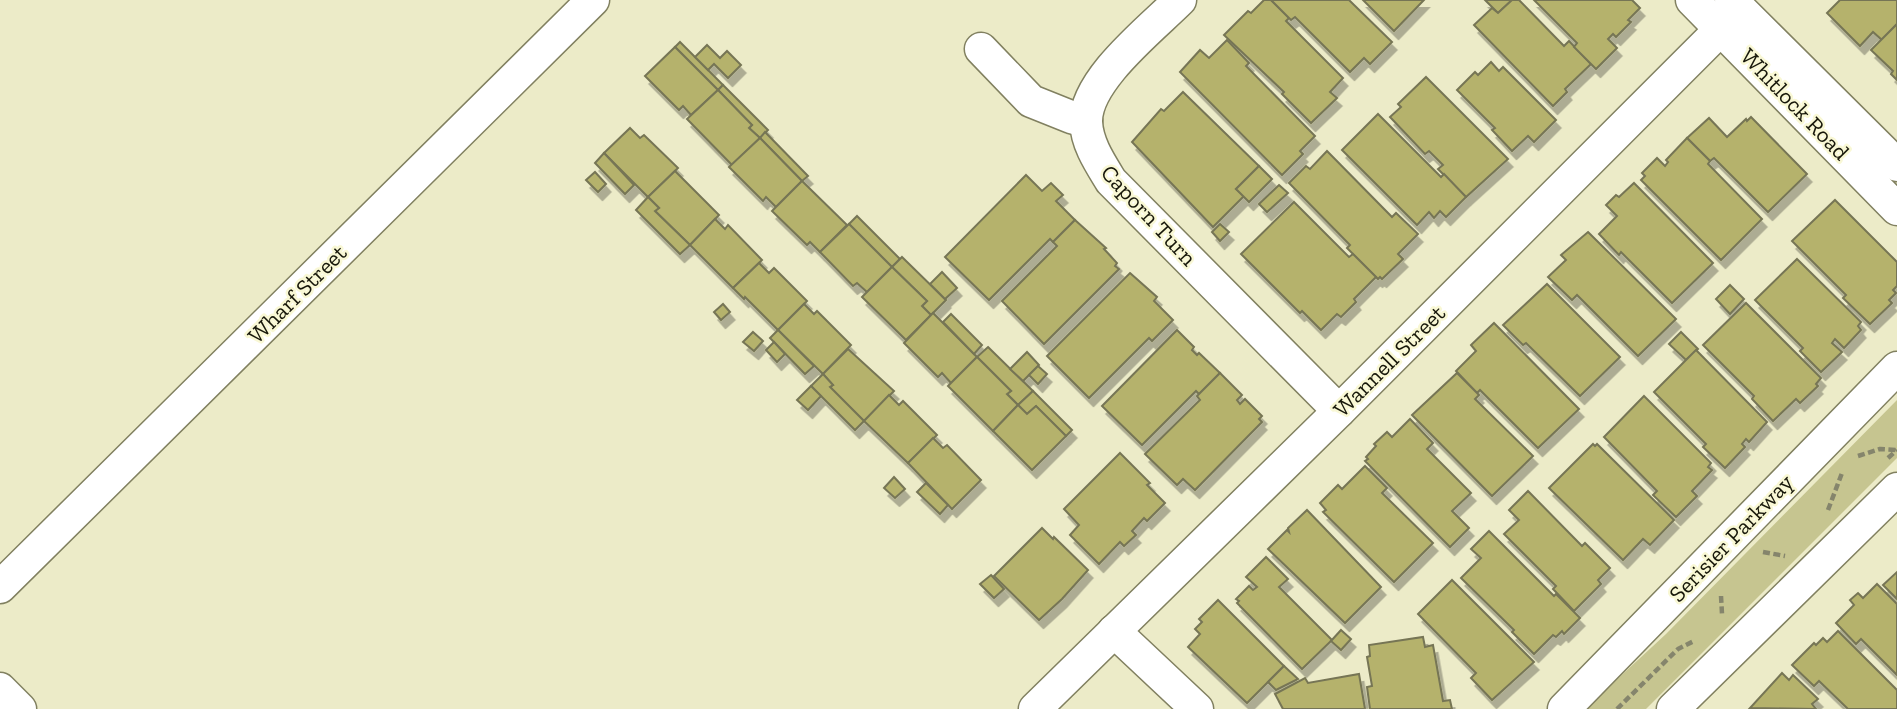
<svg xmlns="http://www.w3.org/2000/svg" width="1897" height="709" font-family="'Zilla Slab',serif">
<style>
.park{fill:#c6c590}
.building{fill:#b5b26c;stroke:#767555;stroke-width:2;filter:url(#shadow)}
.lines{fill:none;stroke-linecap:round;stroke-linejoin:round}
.minor-casing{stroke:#818060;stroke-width:35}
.path{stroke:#85856c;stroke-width:4.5;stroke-dasharray:7 3.5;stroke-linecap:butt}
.minor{stroke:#fff;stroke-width:32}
.labels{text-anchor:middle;stroke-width:5;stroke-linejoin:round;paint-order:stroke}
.street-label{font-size:23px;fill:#17170a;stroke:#f9f8d5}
</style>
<defs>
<filter id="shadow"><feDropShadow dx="4.5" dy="8" stdDeviation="0" flood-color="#0004"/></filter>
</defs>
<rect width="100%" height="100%" fill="#ecebc8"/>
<polygon class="park" points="1897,400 1897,458 1646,709 1585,709 1666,634"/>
<g class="building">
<polygon points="1264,0 1271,0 1289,18 1286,21 1343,78 1330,92 1337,98 1311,123 1282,94 1284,92 1224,35 1248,11 1251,13"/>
<polygon points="1271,0 1349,0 1392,42 1370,64 1364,58 1350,72 1295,17 1291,20"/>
<polygon points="1363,0 1424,0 1394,31"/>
<polygon points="1485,0 1512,0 1498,13"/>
<polygon points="1512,0 1519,0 1564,46 1569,41 1591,64 1565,89 1567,92 1553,106 1474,25 1492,8 1498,13"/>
<polygon points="1534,0 1632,0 1640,8 1628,20 1631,22 1616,37 1613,34 1608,39 1617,48 1596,69 1574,47 1577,43"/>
<polygon points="1840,0 1897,0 1897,24 1882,40 1873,32 1860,46 1827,13"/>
<polygon points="1897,24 1897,80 1891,74 1893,71 1871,50"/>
<polygon points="1227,40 1249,63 1246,66 1315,136 1300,151 1303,154 1282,175 1180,72 1200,50 1209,58"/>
<polygon points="680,42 723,85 718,90 675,47"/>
<polygon points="707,45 720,58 727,51 741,65 728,78 714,64 708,70 695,57"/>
<polygon points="675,47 718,90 691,115 683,106 679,110 645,76"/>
<polygon points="1491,62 1499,71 1503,67 1556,120 1534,142 1528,136 1512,151 1492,130 1495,128 1457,90 1475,72 1478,75"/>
<polygon points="1426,77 1508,159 1466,197 1438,169 1443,165 1429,151 1425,154 1390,117 1401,107 1398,104"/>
<polygon points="723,85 768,130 760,138 749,128 752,125 718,90"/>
<polygon points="718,90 752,125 749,128 760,138 732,165 687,119"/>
<polygon points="1183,92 1259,166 1236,189 1244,196 1213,227 1132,142 1161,109 1164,111"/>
<polygon points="1378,114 1441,177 1444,174 1466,197 1446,217 1440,211 1434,218 1429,212 1417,225 1342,150"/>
<polygon points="1751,117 1807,174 1768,212 1714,158 1710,161 1687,138 1709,118 1727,137 1746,119 1747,121"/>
<polygon points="630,128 640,138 644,135 678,168 648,197 604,153"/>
<polygon points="765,132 808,176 802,181 760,138"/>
<polygon points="760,138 802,181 776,207 766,197 763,201 729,167"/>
<polygon points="1687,138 1710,161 1708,164 1762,219 1721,260 1641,180 1645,176 1642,173 1657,158 1665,166 1668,162 1666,160"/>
<polygon points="1327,151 1392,217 1396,213 1418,234 1398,254 1403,259 1382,279 1380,277 1378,279 1347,248 1350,245 1289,183 1306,166 1310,169"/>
<polygon points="604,153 634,185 625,194 595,163"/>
<polygon points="1259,166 1272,179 1249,202 1236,189"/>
<polygon points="675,171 719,215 690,245 655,211 659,208 648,197"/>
<polygon points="595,172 606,184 598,192 586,180"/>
<polygon points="1026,175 1042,191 1051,183 1063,195 1056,201 1075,220 1053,242 1050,239 989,300 945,257"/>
<polygon points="802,181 847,225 820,252 810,242 807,245 772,211"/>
<polygon points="1634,183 1713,263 1672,303 1621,252 1619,255 1599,234 1617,216 1606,205 1616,195 1619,197"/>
<polygon points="1279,185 1288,193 1267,212 1259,204"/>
<polygon points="648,197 659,208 655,211 690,245 680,254 636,210"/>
<polygon points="1835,200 1897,262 1897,286 1893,290 1896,293 1889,300 1892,303 1870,324 1843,298 1846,295 1792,241"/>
<polygon points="1294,202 1349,257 1353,254 1376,277 1354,299 1356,302 1341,317 1337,314 1321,330 1302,311 1300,313 1241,254"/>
<polygon points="857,216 900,259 892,267 849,224"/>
<polygon points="715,219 725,229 728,225 762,260 733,288 690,245"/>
<polygon points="1075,220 1106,248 1104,249 1117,263 1115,266 1119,269 1044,344 1002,301 1057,246 1053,242"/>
<polygon points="849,224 892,267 867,292 857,283 853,286 820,252"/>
<polygon points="1220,224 1229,232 1220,241 1212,232"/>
<polygon points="1588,232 1676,319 1638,356 1577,295 1572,300 1548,277 1566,260 1561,255"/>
<polygon points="902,257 946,300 931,315 922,306 927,301 892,267"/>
<polygon points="1797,259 1861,322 1858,326 1861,330 1844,348 1835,339 1832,343 1842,352 1821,372 1800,351 1803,348 1755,300"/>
<polygon points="759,263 769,273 774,268 807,301 778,330 745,297 744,299 733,288"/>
<polygon points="892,267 927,301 922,306 931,315 906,340 862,297"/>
<polygon points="942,272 957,288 945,299 930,284"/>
<polygon points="1130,273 1157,297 1154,301 1173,320 1152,341 1149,338 1089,398 1047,356"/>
<polygon points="1547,284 1620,357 1580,396 1526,343 1523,345 1503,325"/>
<polygon points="1730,285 1744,299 1730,314 1716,299"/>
<polygon points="1746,303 1821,378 1816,384 1818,386 1800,403 1796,399 1773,421 1752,399 1754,396 1703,345"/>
<polygon points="723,304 730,312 721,320 714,312"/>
<polygon points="804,304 814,314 817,311 851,345 823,374 778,330"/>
<polygon points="933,313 977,357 951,383 942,373 938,377 904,343"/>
<polygon points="951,314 982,345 974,354 943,322"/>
<polygon points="1494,323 1579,409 1538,448 1480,390 1477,393 1456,371 1476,351 1471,345"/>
<polygon points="778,330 814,366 805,374 770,338"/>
<polygon points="1177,330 1194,347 1192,350 1197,355 1199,353 1220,373 1199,394 1196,391 1142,445 1102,406"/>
<polygon points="753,332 763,341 754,351 743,342"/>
<polygon points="1681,332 1698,349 1686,360 1669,344"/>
<polygon points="774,342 785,354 777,362 766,350"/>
<polygon points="988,347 1033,391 1018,405 1007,394 1011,391 977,357"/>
<polygon points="848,349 894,391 864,421 830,387 833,385 823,374"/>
<polygon points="1696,350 1767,422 1749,442 1746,439 1742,444 1745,447 1725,468 1703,447 1706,444 1654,392"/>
<polygon points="1027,352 1039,365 1023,381 1010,369"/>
<polygon points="977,357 1011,391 1007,394 1018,405 993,431 948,386"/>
<polygon points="1038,366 1047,374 1038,384 1029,375"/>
<polygon points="1220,373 1242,395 1237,400 1240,404 1245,399 1262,416 1259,419 1262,422 1195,490 1183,479 1177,485 1145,454 1200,400 1197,396"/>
<polygon points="1457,373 1479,395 1475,399 1533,456 1492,496 1412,415"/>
<polygon points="823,374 833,385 830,387 864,421 855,430 811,386"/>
<polygon points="811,386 821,396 808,410 797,400"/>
<polygon points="1033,391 1072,430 1066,436 1036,406 1027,414 1018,405"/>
<polygon points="889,395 899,405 903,401 937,435 908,463 864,421"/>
<polygon points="1644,396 1711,463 1708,467 1712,470 1692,491 1697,496 1676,517 1653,495 1657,491 1604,437"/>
<polygon points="1018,405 1027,414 1036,406 1066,436 1032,470 993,431"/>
<polygon points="1410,419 1433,443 1427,449 1471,493 1452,511 1469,528 1450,547 1365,461 1368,459 1366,457 1376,446 1374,444 1387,432 1392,437"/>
<polygon points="933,438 943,448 947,445 981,480 952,509 908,463"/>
<polygon points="1593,444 1595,446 1597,444 1674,520 1650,545 1643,539 1623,560 1549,488"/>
<polygon points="1120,453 1150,483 1147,485 1165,503 1147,521 1144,518 1132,531 1136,535 1124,546 1120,542 1099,564 1070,535 1079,525 1064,509"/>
<polygon points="1365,466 1387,488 1382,493 1433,543 1394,582 1323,512 1326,510 1320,503 1338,485 1342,489"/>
<polygon points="894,477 905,489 895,498 884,488"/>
<polygon points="926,483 948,505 940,514 917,492"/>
<polygon points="1528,491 1582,546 1585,543 1610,568 1598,580 1601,584 1574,611 1553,589 1556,586 1504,534 1519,520 1509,510"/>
<polygon points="1307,510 1381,587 1345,623 1268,549 1287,530 1289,532 1288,528"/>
<polygon points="1042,528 1053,539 1054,537 1088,570 1062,599 1039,620 994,576"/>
<polygon points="1489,531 1554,596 1556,594 1580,618 1564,634 1562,631 1556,637 1553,635 1534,654 1512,632 1514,630 1461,578 1481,558 1471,549"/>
<polygon points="1266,557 1288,579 1279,587 1332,640 1302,669 1237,603 1239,601 1236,599 1249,586 1253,590 1257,587 1246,577"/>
<polygon points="1897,572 1897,599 1883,585"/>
<polygon points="991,575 1004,589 994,598 980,584"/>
<polygon points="1452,580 1534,662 1492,700 1471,678 1476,673 1418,614"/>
<polygon points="1877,584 1897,604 1897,675 1861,639 1856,644 1836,623 1854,605 1850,600 1858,593 1863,598"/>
<polygon points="1218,600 1284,666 1247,703 1188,647 1200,634 1195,629 1202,622 1199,619"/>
<polygon points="1341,630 1351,639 1341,650 1331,641"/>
<polygon points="1838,631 1897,690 1897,709 1848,709 1819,681 1814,686 1792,665 1814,643 1816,645 1823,638 1827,642"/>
<polygon points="1423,637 1425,647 1433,645 1443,701 1450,700 1452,709 1370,709 1367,687 1372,686 1367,657 1370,656 1369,645"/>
<polygon points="1284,666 1298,679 1276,690 1268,682"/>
<polygon points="1782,673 1789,680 1793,675 1818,699 1812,704 1816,709 1750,708"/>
<polygon points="1359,674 1365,709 1283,709 1275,694 1305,678 1308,683"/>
</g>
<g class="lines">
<g class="minor-casing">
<g id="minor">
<path d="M1180 0C1152 28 1085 80 1086 122 1087 144 1100 163 1111 181L1339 411"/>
<polyline points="1692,0 1897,209"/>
<polyline points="1731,0 1897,165"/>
<polyline points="981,49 1031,101 1071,117 1086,121"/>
<polyline points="0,587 593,0"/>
<polyline points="1114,631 1197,709"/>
<polyline points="0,689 20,709"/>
<polyline points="1035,709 1339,411 1740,10"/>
<polyline points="1564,709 1897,368"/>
<polyline points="1673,709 1897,489"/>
</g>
</g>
<g class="path">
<polyline points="1858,456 1880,449 1897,450"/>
<polyline points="1888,458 1897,450"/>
<polyline points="1828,510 1842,473"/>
<polyline points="1763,552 1785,556"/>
<polyline points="1721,596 1722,614"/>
<polyline points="1617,709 1678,649 1694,641"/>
</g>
<use href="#minor" class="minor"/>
</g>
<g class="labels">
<g class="street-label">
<text transform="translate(1795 104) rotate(46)" y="8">Whitlock Road</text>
<text transform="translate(1149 215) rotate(47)" y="8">Caporn Turn</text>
<text transform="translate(297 294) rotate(-45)" y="8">Wharf Street</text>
<text transform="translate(1389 361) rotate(-45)" y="8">Wannell Street</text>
<text transform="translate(1731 538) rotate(-46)" y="8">Serisier Parkway</text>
</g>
</g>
</svg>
